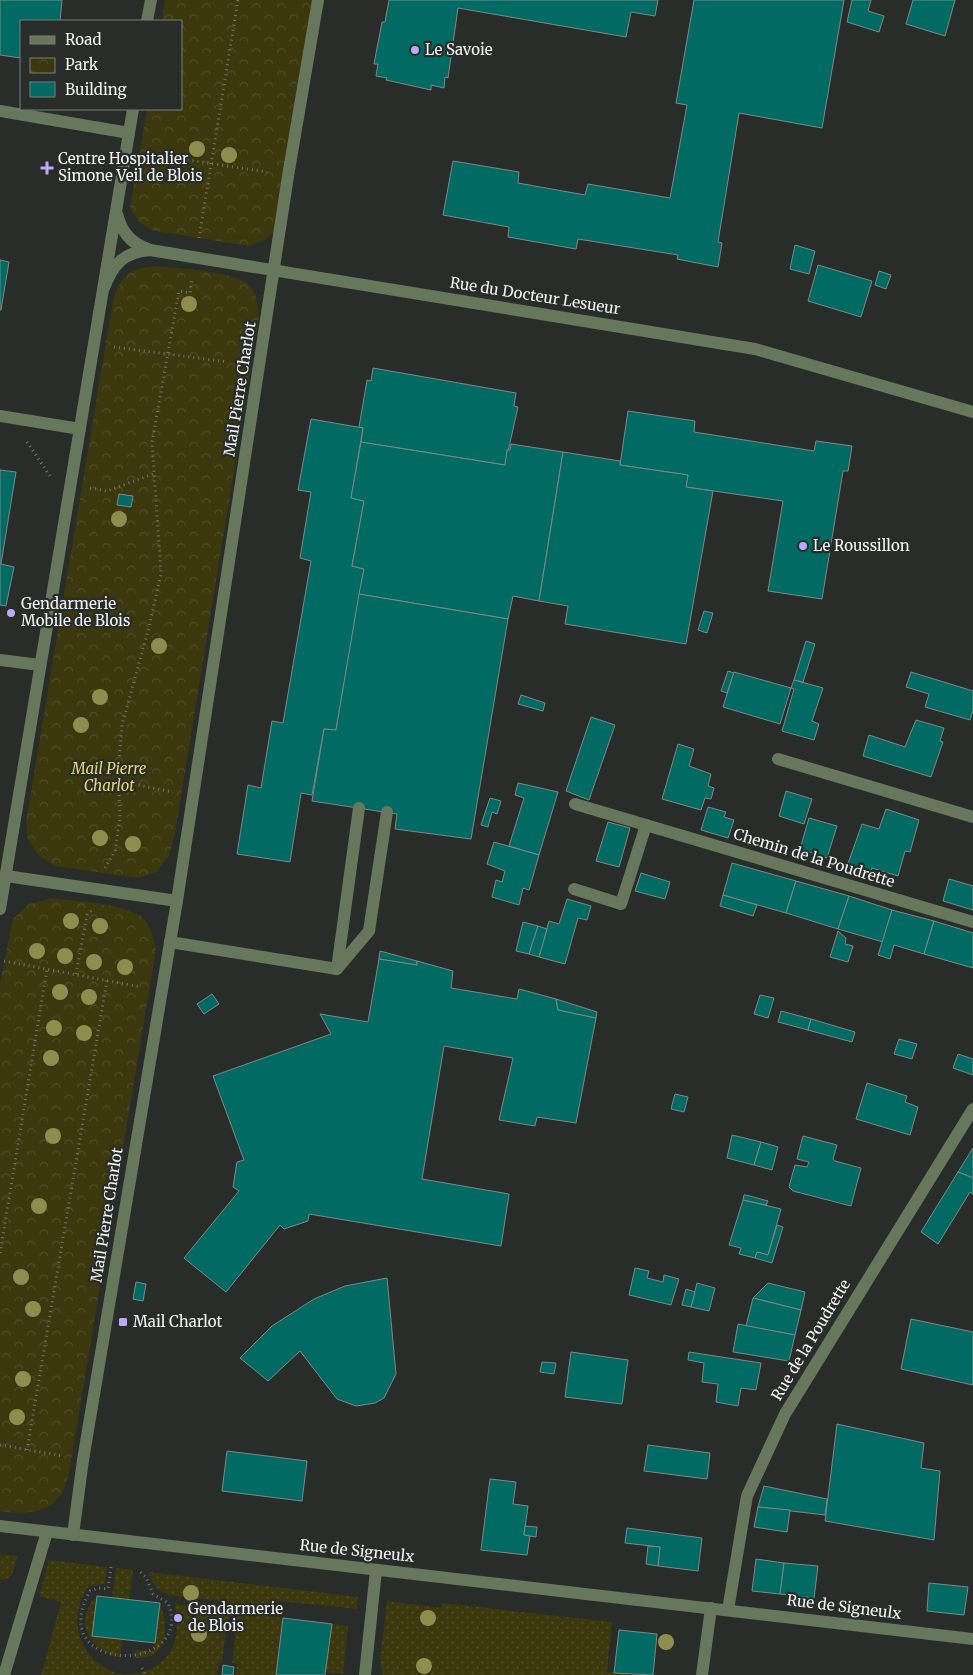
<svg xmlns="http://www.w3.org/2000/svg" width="973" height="1675" font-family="Merriweather,serif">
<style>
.grass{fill:url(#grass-dots)}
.park{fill:url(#park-crowns)}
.building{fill:#006a63;stroke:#808786}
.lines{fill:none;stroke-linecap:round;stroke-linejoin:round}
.path{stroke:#6e7270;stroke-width:3;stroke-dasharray:1 4;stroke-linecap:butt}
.minor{stroke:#66775b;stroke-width:12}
.tree{fill:#8f8d4e}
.poi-dot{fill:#bda9f5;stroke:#282d2a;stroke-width:2}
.labels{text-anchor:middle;stroke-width:4.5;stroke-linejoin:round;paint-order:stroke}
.poi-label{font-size:15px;fill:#f2f6f4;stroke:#282d2a;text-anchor:start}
.street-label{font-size:15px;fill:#f2f6f4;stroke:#282d2a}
.park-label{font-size:15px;font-style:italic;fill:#e3dc6c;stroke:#282d2a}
</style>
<defs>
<pattern id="grass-dots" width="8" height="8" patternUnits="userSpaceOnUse" patternTransform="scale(1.25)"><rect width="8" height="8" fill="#3b380e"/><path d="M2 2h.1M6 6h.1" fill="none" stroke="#4e4c26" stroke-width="1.8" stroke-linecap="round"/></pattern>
<pattern id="park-crowns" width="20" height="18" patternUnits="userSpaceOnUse" patternTransform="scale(1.25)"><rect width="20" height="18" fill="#3b380e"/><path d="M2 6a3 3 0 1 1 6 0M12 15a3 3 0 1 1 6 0" fill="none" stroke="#4e4c26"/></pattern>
</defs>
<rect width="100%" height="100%" fill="#282d2a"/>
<g class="grass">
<path d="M0 1554 17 1556C14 1568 14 1580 0 1580Z"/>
<path d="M49 1560 107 1567 105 1584 89 1586C65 1618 80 1663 120 1674 127 1675 139 1674 146 1671 177 1658 180 1635 175 1604L229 1611 222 1662H219L217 1675H41L61 1602 39 1596Z"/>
<polygon points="116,1568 133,1570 129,1599 112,1598"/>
<path d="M148 1572 358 1597 357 1609 279 1601 250 1605 169 1595C156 1590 153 1584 148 1572Z"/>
<path d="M97 1596 92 1636 122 1639 120 1657C90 1652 72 1620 97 1596Z"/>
<polygon points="387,1601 441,1608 442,1603 612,1622 607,1672 633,1675 383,1675 380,1661"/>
<path d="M160 1603C169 1629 169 1660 134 1658L135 1650 154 1651Z"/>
<polygon points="238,1612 283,1618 276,1675 235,1675 237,1664 232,1663"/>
<polygon points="332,1624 348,1626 343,1674 326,1672"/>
</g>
<g class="park">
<polygon points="165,0 312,0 275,231 263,241 248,246 151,230 138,221 130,208 147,109 181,109 181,21 162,21"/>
<path d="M156 266C180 269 229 270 248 284 257 292 258 305 259 317L175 833 169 856 156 872 138 878 55 866 38 855 28 839 26 822 113 301C120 276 130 268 156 266Z"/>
<path d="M54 898C78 902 118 903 139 915 150 921 153 937 156 949L69 1473C67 1479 65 1489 61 1495 46 1515 22 1514 0 1511V984L13 919 29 904Z"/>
</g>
<g class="building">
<polygon points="0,0 62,0 60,21 21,21 21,58 0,55"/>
<polygon points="389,0 658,0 655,16 631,12 626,37 458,8 448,78 445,77 444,88 431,85 431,90 386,80 387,78 376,76 378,64 374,64 382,22 385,22"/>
<polygon points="694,0 844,0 822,128 739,113 718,242 722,243 718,267 677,259 678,255 578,239 576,249 508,237 509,227 443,215 453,161 519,172 518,183 585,195 588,184 670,198 687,105 676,103"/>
<polygon points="852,0 871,0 868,11 884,16 879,32 847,22"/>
<polygon points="913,0 955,0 945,36 906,24"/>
<polygon points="795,245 815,251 809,274 790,269"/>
<polygon points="0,260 9,262 1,310 0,310"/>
<polygon points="818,265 872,281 861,317 808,301"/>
<polygon points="879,271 891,275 886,289 875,285"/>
<polygon points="373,368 516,393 514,406 518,407 505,465 361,442 363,428 359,427 367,380 371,381"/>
<polygon points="628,411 695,421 694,432 814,451 816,441 852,446 848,471 843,471 822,599 768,591 783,501 686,487 688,475 620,465"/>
<polygon points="311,419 363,428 351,498 364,501 352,566 364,569 336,730 324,729 312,795 301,793 290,862 237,854 248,785 261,788 272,721 283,723 311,561 300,558 311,492 298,490"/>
<polygon points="361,442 505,465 507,450 510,450 511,444 563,452 539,601 513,596 508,619 359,594 364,569 352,566 364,501 351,498"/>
<polygon points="563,452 620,461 620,465 688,475 686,487 713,491 686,644 565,624 568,606 539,601"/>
<polygon points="0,470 16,472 1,564 14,567 6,606 0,605"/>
<polygon points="119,494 133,496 131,507 117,505"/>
<polygon points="359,594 508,619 471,839 395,829 397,814 312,801 324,729 336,730"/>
<polygon points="704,611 713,613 707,633 698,630"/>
<polygon points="806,641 815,644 803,682 794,680"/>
<polygon points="728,671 734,673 727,693 721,691"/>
<polygon points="734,672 791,688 780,724 723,707"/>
<polygon points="911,672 973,691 973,710 970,720 925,707 929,694 906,687"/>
<polygon points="794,680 823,688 812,721 819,724 814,740 782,731 794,689 791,688"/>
<polygon points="521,695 545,703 543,711 518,704"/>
<polygon points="591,717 615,725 589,800 566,791"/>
<polygon points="916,720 944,728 940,741 943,742 931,777 863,756 869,735 905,747"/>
<polygon points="678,744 694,749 689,766 711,774 708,786 714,788 711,799 705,798 701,810 662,799"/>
<polygon points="518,783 558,792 539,855 509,846 524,798 515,795"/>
<polygon points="786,791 812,799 804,824 779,816"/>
<polygon points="490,798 501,801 497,814 492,812 488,827 481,825"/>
<polygon points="708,807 726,812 724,817 734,820 728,838 701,830"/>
<polygon points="886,809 919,820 910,852 905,851 898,876 872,868 868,879 845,872 862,824 879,829"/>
<polygon points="809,818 837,826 827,858 800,849"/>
<polygon points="608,822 630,828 619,867 596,861"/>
<polygon points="494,842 539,855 529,890 523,888 519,905 492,897 496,880 502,882 505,871 487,864"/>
<polygon points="732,863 796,881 786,913 723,895"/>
<polygon points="641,873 670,882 665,899 635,891"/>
<polygon points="949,879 973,886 973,910 943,901"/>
<polygon points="796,881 849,896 838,929 786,913"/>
<polygon points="723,895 757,905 753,916 720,906"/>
<polygon points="849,896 892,910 883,942 838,929"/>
<polygon points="567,899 591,906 587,920 578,918 565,964 539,957 549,921 559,924"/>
<polygon points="892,910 934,921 924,954 894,945 890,959 878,955"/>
<polygon points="934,921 973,933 973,968 924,954"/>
<polygon points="523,922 538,926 529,954 516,951"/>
<polygon points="538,926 547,929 539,957 529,954"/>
<polygon points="838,931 846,938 845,944 853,946 848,962 830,957"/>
<polygon points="380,951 417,961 417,965 379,959"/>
<polygon points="379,959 417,965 417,961 453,971 451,988 517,999 519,989 556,999 558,1010 596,1018 576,1123 537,1117 535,1126 499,1120 513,1058 444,1046 422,1179 509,1194 501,1246 309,1214 308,1221 284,1229 280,1225 226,1292 184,1258 239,1191 233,1187 237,1162 244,1160 213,1076 331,1034 320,1014 368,1022"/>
<polygon points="212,994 219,1004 204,1014 197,1004"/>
<polygon points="760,995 774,998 768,1018 754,1014"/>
<polygon points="556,999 597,1012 596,1018 558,1010"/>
<polygon points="781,1011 811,1019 808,1030 778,1022"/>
<polygon points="811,1019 855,1032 852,1042 808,1030"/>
<polygon points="899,1039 917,1044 912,1059 894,1054"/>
<polygon points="958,1054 973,1059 973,1075 953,1068"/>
<polygon points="867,1083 907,1096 905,1102 918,1107 910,1135 856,1119"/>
<polygon points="675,1094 688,1097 684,1112 671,1109"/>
<polygon points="732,1135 761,1142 754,1165 727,1158"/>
<polygon points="803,1136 837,1145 833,1159 835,1161 861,1168 851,1206 793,1191 789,1187 795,1165 807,1167 809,1162 797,1159"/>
<polygon points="761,1142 778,1147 772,1170 754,1165"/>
<polygon points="973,1148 973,1178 958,1172"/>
<polygon points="958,1172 973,1178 973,1194 970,1192 938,1244 921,1232"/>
<polygon points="744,1195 746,1195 768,1201 766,1205 743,1200"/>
<polygon points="743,1200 781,1209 768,1255 757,1252 755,1258 739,1254 741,1248 729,1245"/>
<polygon points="777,1225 783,1227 772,1263 755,1258 757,1252 768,1255"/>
<polygon points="635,1268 649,1271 647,1278 663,1282 664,1275 679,1279 671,1305 629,1295"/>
<polygon points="387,1278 396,1374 384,1398 375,1403 356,1406 337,1399 300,1351 268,1381 240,1358 272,1326 314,1299 345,1286"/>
<polygon points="136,1282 146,1284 143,1301 133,1299"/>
<polygon points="697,1283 715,1288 709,1311 691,1307"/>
<polygon points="768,1283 805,1292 801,1310 753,1298"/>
<polygon points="686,1289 695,1292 691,1307 682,1305"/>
<polygon points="753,1298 801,1310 795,1335 746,1326"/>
<polygon points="911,1319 973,1332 973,1385 901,1369"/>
<polygon points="738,1324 795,1335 789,1361 733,1352"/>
<polygon points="571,1352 628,1360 622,1404 565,1397"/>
<polygon points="689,1352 761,1363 756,1390 741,1388 738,1406 716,1402 718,1384 702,1382 704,1363 688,1360"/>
<polygon points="542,1362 556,1363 554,1374 540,1372"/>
<polygon points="837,1424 924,1443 921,1468 940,1471 934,1540 825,1521"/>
<polygon points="648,1445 710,1453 707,1479 644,1471"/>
<polygon points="227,1451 307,1461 302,1501 222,1491"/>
<polygon points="490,1479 516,1482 513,1504 528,1506 524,1535 530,1536 527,1555 481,1550"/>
<polygon points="764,1486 827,1499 825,1515 758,1507"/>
<polygon points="758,1507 790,1510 787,1532 754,1527"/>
<polygon points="525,1526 537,1527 536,1537 524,1535"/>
<polygon points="627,1528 702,1538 698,1571 658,1566 660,1547 625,1543"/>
<polygon points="648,1546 660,1547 658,1566 646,1564"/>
<polygon points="756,1559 784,1563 780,1594 752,1591"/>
<polygon points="784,1563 818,1566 814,1598 780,1594"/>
<polygon points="929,1583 968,1587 964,1615 927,1611"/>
<polygon points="97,1596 160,1603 155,1643 92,1636"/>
<polygon points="283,1618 332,1624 325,1675 276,1675"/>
<polygon points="619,1630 657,1634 653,1675 614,1673"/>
<polygon points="223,1665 234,1667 233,1675 222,1675"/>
</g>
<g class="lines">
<g class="path">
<polyline points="148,154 267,172"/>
<polyline points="199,238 238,0"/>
<polyline points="114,347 228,362"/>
<polyline points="27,442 50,476"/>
<polyline points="90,488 107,491 153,474"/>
<polyline points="119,781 173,792"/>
<polyline points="105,868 115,851 120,818 118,773 122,725 148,631 161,574 152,442 179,291 190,293 192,278"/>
<polyline points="4,961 141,987"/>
<polyline points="76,974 87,915 92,910"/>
<polyline points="0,1253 47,969"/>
<polyline points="0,1445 63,1456"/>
<polyline points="27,1450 107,980"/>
<path d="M111 1567 108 1589 99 1588 90 1591C42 1675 197 1675 168 1603L153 1594 146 1577 139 1571"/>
<polyline points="142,1668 146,1675"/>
</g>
<g class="minor">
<polyline points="147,21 151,0"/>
<polyline points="0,111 129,133"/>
<path d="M117 214C122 232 130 243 148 249"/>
<path d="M104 288C113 264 124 252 150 250L755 349 973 412"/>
<polyline points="0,416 80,429"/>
<polyline points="0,660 40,665"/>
<polyline points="778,759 973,817"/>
<polyline points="575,804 973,922"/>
<polyline points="6,876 177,901"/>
<polyline points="574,889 621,904 646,825"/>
<polyline points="0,909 133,109"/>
<polyline points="170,942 337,969 359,808"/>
<polyline points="337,969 369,931 387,812"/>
<polyline points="0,1526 973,1639"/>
<polyline points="73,1535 83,1460 177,901 288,176 318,0"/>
<polyline points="728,1610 747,1496 785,1414 973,1109"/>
<polyline points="4,1675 47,1532"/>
<polyline points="365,1675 376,1570"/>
<polyline points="702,1675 711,1608"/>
</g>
</g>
<g class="tree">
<circle cx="197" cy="149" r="8"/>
<circle cx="229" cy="155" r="8"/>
<circle cx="189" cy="304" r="8"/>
<circle cx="119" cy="519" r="8"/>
<circle cx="159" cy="646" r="8"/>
<circle cx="100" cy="697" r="8"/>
<circle cx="81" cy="725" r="8"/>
<circle cx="100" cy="838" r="8"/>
<circle cx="133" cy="844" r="8"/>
<circle cx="71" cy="921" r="8"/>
<circle cx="100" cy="926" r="8"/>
<circle cx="37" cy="951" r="8"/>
<circle cx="65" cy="956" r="8"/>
<circle cx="94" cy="962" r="8"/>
<circle cx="125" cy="967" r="8"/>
<circle cx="60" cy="992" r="8"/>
<circle cx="89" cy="997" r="8"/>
<circle cx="54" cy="1028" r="8"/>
<circle cx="84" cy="1033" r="8"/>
<circle cx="51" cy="1058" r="8"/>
<circle cx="53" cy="1136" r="8"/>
<circle cx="39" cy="1206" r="8"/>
<circle cx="21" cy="1277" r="8"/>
<circle cx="33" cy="1309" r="8"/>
<circle cx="23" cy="1379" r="8"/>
<circle cx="17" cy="1417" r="8"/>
<circle cx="191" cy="1593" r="8"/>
<circle cx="428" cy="1618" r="8"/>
<circle cx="199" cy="1634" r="8"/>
<circle cx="666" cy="1642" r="8"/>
<circle cx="424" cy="1666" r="8"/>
</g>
<g class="poi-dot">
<circle cx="415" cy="50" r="5"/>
<path d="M44.5 160.5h5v5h5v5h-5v5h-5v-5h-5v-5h5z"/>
<circle cx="803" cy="546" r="5"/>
<circle cx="11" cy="613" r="5"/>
<rect x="118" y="1317" width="10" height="10" rx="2.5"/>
<circle cx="178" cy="1618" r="5"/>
</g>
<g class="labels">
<g class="poi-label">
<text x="425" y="55">Le Savoie</text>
<text x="58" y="164">Centre Hospitalier<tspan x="58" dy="17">Simone Veil de Blois</tspan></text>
<text x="813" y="551">Le Roussillon</text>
<text x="21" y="609">Gendarmerie<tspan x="21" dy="17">Mobile de Blois</tspan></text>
<text x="133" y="1327">Mail Charlot</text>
<text x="188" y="1614">Gendarmerie<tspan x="188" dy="17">de Blois</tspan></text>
</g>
<g class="street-label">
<text transform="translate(535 296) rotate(9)" y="5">Rue du Docteur Lesueur</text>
<text transform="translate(240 389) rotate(-81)" y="5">Mail Pierre Charlot</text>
<text transform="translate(814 858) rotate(17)" y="5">Chemin de la Poudrette</text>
<text transform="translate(107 1215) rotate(-81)" y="5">Mail Pierre Charlot</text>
<text transform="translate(811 1340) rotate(-59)" y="5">Rue de la Poudrette</text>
<text transform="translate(357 1551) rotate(6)" y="5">Rue de Signeulx</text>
<text transform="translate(844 1607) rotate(7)" y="5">Rue de Signeulx</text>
</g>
<g class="park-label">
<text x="109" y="774">Mail Pierre<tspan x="109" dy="17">Charlot</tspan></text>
</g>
</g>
<rect x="20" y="20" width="162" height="90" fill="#282d2a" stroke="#797d7b"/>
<rect x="30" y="36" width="25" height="8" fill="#66775b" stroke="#797d7b"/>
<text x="65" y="45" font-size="15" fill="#f2f6f4">Road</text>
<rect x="30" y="58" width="25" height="15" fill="url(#park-crowns)" stroke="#797d7b"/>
<text x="65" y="70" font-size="15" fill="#f2f6f4">Park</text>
<rect x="30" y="82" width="25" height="15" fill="#006a63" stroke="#797d7b"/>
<text x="65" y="95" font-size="15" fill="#f2f6f4">Building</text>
</svg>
